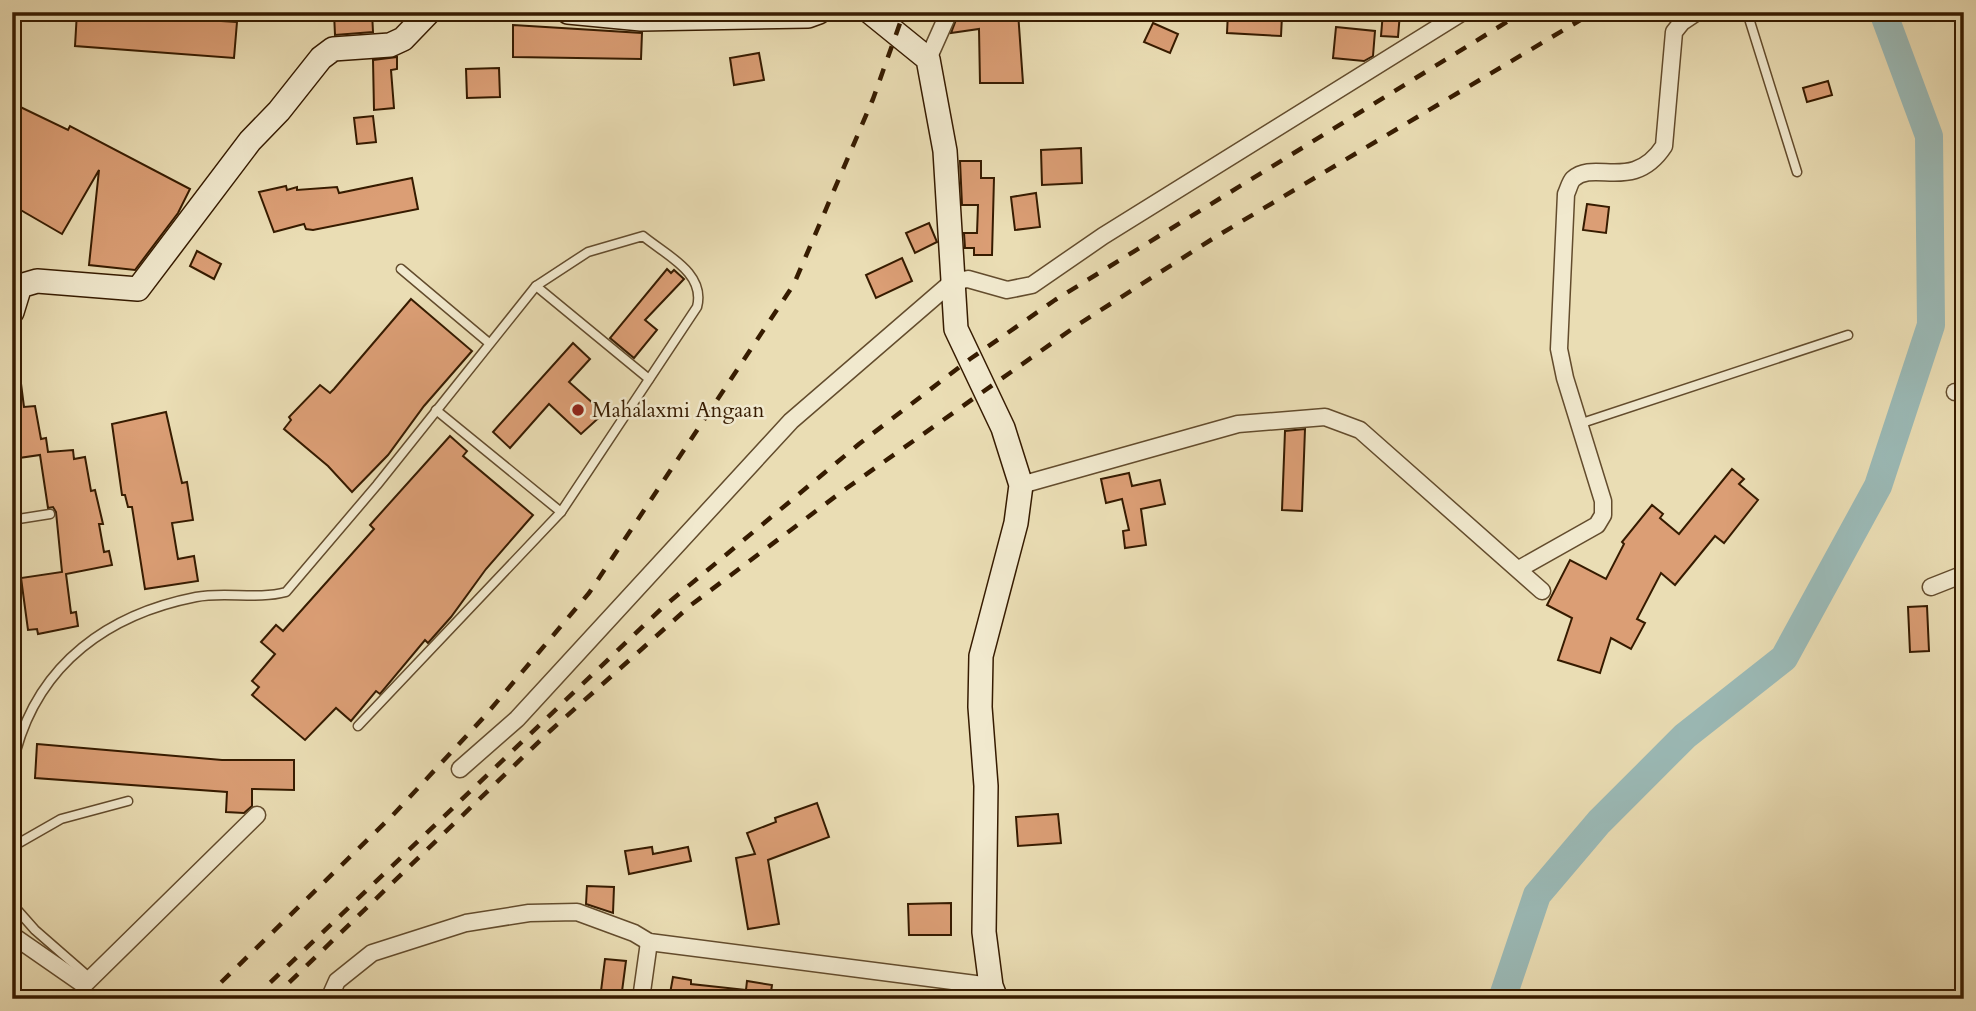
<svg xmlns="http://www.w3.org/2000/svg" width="1976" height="1011" font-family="Cardo,serif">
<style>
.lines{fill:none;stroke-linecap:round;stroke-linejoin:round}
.river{stroke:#9bbab7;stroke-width:28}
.building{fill:#db9e75;stroke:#361b00;stroke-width:2}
.lane-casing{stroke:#634c2d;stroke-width:11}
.street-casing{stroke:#634c2d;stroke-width:19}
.secondary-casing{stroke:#361b00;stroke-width:26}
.lane{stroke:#f1e9ce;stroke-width:8}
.street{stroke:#f1e9ce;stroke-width:16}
.secondary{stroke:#f1e9ce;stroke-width:23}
.rail{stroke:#361b00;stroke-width:4.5;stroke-dasharray:12 12;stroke-linecap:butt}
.poi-dot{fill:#8f2418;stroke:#f1e9ce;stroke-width:2.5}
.labels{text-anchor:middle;stroke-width:5;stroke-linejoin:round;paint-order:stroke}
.poi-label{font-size:21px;fill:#361b00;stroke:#f1e9ce;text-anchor:start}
</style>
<rect width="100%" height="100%" fill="#eaddb4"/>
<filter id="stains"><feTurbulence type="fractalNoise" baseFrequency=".00286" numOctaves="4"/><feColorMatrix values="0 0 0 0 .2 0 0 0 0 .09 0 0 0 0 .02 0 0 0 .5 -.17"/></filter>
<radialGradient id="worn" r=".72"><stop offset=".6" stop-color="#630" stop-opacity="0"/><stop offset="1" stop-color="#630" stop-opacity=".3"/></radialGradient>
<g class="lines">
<polyline class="river" points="1502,999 1537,895 1599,822 1685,736 1784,658 1878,486 1931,325 1929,136 1883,12"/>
</g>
<g class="building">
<polygon points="77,12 237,22 234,58 75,46"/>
<polygon points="372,12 373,32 335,35 334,13"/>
<polygon points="959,12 1018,12 1023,83 980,83 979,29 951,33"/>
<polygon points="1228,12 1268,12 1268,15 1282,16 1281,36 1227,33"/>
<polygon points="1383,12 1400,13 1398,37 1381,36"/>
<polygon points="1153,23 1178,34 1170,53 1144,42"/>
<polygon points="513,25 642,33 641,59 513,57"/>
<polygon points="1336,27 1375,31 1373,56 1364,61 1333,58"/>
<polygon points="759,53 764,80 734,85 730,58"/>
<polygon points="397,57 397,69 391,70 394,108 374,110 373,60"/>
<polygon points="499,68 500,97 467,98 466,69"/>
<polygon points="1828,81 1832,95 1807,102 1803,88"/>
<polygon points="12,103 68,130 70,126 190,189 178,213 135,270 89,265 99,170 62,234 12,205"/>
<polygon points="373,116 376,142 357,144 354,118"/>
<polygon points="1081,148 1082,183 1042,185 1041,150"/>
<polygon points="960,161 981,161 981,178 994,178 992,255 974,255 974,248 965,248 964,233 977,233 978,205 962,205"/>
<polygon points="412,178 418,209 313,230 306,229 304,224 274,232 259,192 286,186 287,190 297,187 297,190 337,187 339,193"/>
<polygon points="1036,193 1040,227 1015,230 1011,197"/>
<polygon points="1587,204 1609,207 1606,233 1583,230"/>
<polygon points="929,223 937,242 915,253 906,233"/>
<polygon points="197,251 221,264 214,279 190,266"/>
<polygon points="902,258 912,281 876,298 866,275"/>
<polygon points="667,269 671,273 674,270 684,279 645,320 657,330 634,358 610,338"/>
<polygon points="411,299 472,351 424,406 388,455 352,492 328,466 284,429 291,420 289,417 320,385 330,393 334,389"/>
<polygon points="573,343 590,359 569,382 604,413 581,434 549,404 510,448 493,432"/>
<polygon points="20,376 24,407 35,406 41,439 46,438 48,452 73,450 74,459 85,457 91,491 95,490 103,524 99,524 104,552 109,551 112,565 66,574 71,613 76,612 78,626 38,634 37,629 28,630 21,578 62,572 56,512 53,507 48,508 40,455 12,459 12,377"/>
<polygon points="166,412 182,483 187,482 193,520 172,523 178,559 194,556 198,581 145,589 132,507 128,507 125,495 122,495 112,424"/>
<polygon points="1305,429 1302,511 1282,510 1285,431"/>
<polygon points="450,436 467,451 463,456 533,515 486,569 451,617 428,643 425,640 380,694 376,691 351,721 336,708 305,740 252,695 259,687 252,681 275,654 261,642 276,625 283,631 374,529 370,525"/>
<polygon points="1732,469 1744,479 1739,484 1758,500 1724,543 1715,536 1675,585 1661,573 1637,619 1645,623 1631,649 1611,638 1600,673 1558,660 1572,618 1547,605 1570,560 1606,579 1624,544 1622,542 1652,505 1663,514 1660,518 1679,534"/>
<polygon points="1129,473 1132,486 1160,480 1165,504 1141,509 1146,545 1125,548 1123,531 1129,530 1122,499 1106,503 1101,479"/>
<polygon points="1927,606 1929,651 1910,652 1908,607"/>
<polygon points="37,744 222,760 294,760 294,790 252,789 252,806 244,813 226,812 227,792 35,778"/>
<polygon points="817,803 829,837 768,860 779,924 748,929 736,858 755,854 747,833 776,822 775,818"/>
<polygon points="1058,814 1061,843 1018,846 1016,817"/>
<polygon points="652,847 653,854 688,847 691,861 629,874 625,851"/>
<polygon points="587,886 614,887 613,913 586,904"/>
<polygon points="951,903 951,935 909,935 908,904"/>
<polygon points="605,959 626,961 621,999 600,999"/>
<polygon points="673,977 691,980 691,984 746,990 747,981 772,985 770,999 669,999"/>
</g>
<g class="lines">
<g class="lane-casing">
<g id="lane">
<polyline points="1747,12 1797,172"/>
<polyline points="401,269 489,343"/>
<polyline points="536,286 649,379"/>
<polyline points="436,410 561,512"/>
<polyline points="1579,424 1848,335"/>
<polyline points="12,520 50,514"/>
<path d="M12 794C13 780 13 764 16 751 40 663 109 614 196 597 225 591 256 600 286 592L377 485 536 286 588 252 643 236C666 255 706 273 697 307L561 512 358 726"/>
<polyline points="12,847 61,819 128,801"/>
<polyline points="12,904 35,930 90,978"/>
</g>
</g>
<g class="street-casing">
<g id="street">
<polyline points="928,59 949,12"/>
<polyline points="1955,392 1964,392"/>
<polyline points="1021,485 1238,424 1325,417 1360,430 1542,591"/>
<path d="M1519 569 1597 525 1603 515V501L1565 378 1559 349 1566 194C1568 190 1570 182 1573 179 1595 159 1633 193 1664 146L1674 32 1682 22 1697 12"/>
<polyline points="1931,587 1964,574"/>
<polyline points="460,769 517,719 791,421 952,282 968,279 1007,290 1032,285 1103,236 1463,12"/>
<polyline points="12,935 84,985 257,815"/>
<polyline points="329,999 337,981 372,953 466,923 529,913 577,912 634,933 649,942 991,986"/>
<polyline points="641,999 649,942"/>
</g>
</g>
<g class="secondary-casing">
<g id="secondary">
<polyline points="568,12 641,19 808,16 819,12"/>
<polyline points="870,12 928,59 945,151 956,329 1003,428 1021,485 1016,523 981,656 980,707 986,786 984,932 991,986 996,999"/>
<polyline points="12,312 20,286 37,281 138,289 250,141 279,111 321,58 333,49 390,45 403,39 429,12"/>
</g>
</g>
<use href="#lane" class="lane"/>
<use href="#street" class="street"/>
<use href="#secondary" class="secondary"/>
<g class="rail">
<polyline points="204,999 393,815 484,717 589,593 794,284 873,99 904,12"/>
<polyline points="253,999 662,608 859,444 970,359 1055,300 1523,12"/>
<polyline points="272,999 550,731 691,605 844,490 1079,324 1217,236 1594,12"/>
</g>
</g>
<circle class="poi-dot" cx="578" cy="410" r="7"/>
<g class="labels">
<g class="poi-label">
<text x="592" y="417">Mahalaxmi Angaan</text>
</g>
</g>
<rect width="1976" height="1011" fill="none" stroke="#eaddb4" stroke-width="42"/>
<rect x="14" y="14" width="1948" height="983" fill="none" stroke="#361b00" stroke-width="3.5"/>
<rect x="21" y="21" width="1934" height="969" fill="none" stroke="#361b00" stroke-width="2"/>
<rect width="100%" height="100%" filter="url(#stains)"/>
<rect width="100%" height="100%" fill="url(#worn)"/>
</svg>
